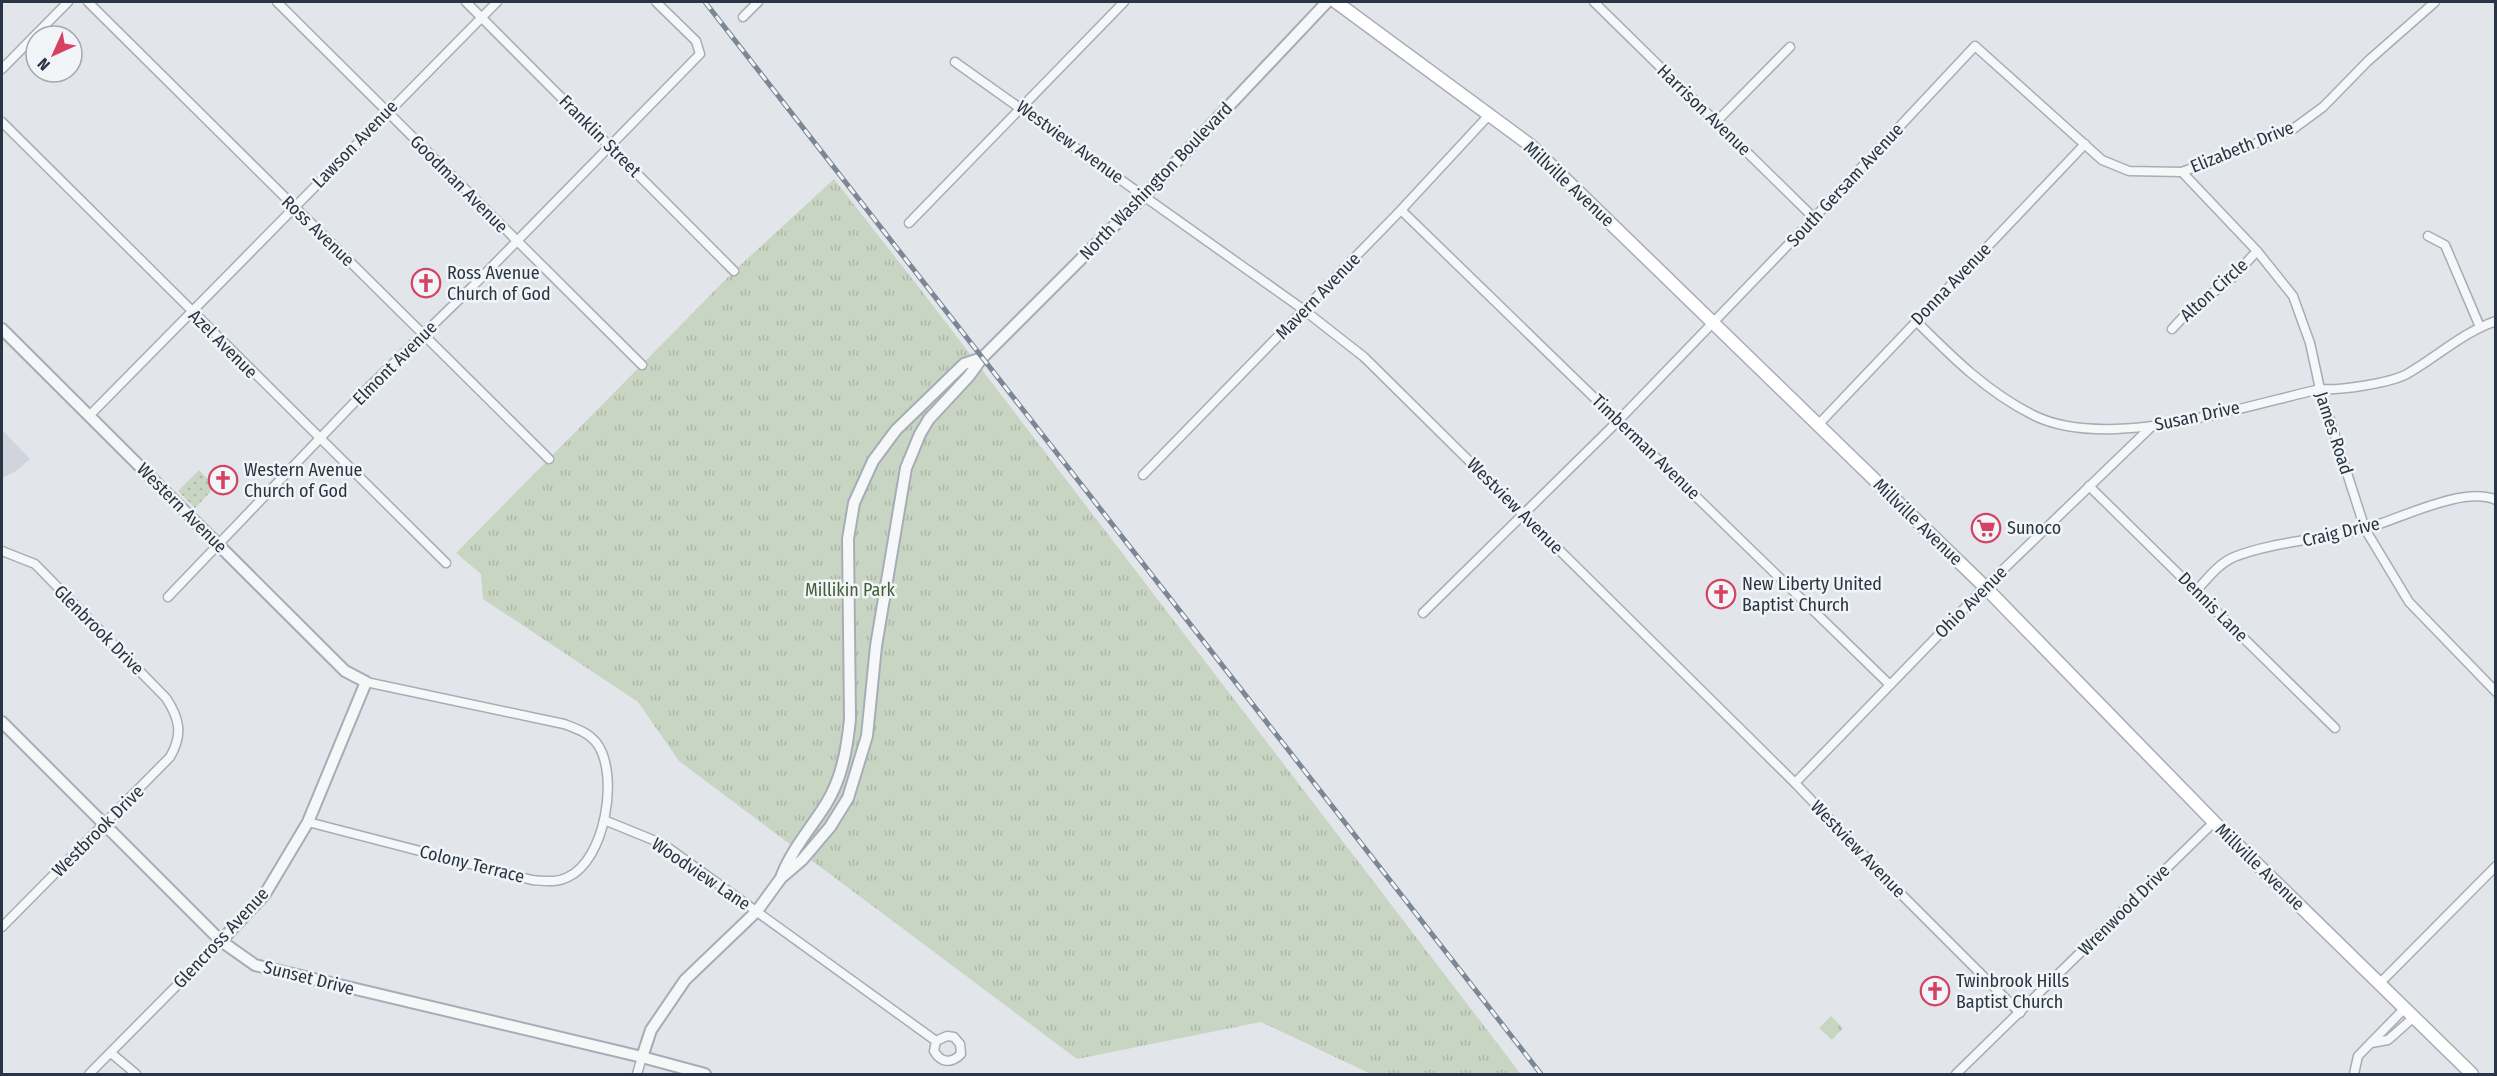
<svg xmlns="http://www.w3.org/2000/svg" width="2497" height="1076" font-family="'Fira Sans Condensed',sans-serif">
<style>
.built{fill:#d0d5dd}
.grass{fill:url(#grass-dots)}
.park{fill:url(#park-tufts)}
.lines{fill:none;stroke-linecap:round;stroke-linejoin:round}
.minor-casing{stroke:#a7adb6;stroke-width:11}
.tertiary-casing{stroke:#a7adb6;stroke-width:14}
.secondary-casing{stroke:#a7adb6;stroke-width:15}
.minor{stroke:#f5f7f9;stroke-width:8}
.tertiary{stroke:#f5f7f9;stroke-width:10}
.secondary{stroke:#fff;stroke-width:12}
.rail-casing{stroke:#7b8795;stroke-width:5}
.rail{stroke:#f2f5f8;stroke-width:3;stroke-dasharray:9;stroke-linecap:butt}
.labels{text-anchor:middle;stroke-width:5;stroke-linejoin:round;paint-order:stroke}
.street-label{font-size:18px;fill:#293544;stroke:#f2f5f8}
.poi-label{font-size:18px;fill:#293544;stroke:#f2f5f8;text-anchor:start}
.park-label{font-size:18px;fill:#416036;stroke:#f2f5f8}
</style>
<defs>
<pattern id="grass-dots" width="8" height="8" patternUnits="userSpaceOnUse" patternTransform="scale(1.5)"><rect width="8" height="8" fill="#c9d5c3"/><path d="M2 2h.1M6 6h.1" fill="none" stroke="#adb7a9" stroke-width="1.8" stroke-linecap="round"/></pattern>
<pattern id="park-tufts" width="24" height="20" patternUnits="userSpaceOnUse" patternTransform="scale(1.5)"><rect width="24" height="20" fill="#c9d5c3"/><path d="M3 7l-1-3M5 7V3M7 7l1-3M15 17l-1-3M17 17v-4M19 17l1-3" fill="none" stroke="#adb7a9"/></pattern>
</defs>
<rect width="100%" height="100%" fill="#e2e6eb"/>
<polygon class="built" points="2,430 30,459 16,471 2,478"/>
<polygon class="grass" points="199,470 215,487 195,508 178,491"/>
<g class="park">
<polygon points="834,179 921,290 1520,1073 1371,1074 1261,1022 1077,1059 679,761 638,702 483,599 481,574 456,553 734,271"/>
<polygon points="1831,1016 1843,1028 1832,1040 1819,1028"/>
</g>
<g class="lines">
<g class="minor-casing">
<g id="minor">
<polyline points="88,2 549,459"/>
<polyline points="277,2 642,365"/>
<polyline points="466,2 734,271"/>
<polyline points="1594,2 1814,218"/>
<polyline points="743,17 758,2"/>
<polyline points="955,62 1304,310 1364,357 1795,783 1898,891 2020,1013"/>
<polyline points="2,69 68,2"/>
<polyline points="1717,121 1790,47"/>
<polyline points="2,122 446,563"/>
<polyline points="2182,172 2257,251 2293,296 2310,343 2320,389 2365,529 2409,602 2496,692"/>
<polyline points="1401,210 1890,685"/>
<polyline points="909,223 1124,2"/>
<polyline points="2428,236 2445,245 2480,327"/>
<path d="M1916 321C1952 357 1987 392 2033 415 2107 452 2241 407 2320 389 2339 391 2390 383 2407 374 2437 357 2463 332 2496 321"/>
<polyline points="2172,329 2186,314 2233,277 2257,251"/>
<polyline points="89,416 497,2"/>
<polyline points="1818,425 2085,144"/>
<polyline points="1143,475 1401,210 1490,114"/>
<polyline points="2089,486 2335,728"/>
<path d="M2 551 35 564 166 698C180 719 183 735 170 757L2 927"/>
<path d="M2197 590C2208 578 2218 564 2234 557 2271 542 2324 539 2364 529 2398 520 2463 485 2496 500"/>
<polyline points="168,597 370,386 472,287 700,54 696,41 656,2"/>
<polyline points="1423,613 1618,421 1814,218 1975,46 2102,160 2129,171 2182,172 2293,129 2323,107 2368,61 2435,2"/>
<polyline points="1795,783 1985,587 2151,427"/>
<path d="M604 820 663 844 936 1041 934 1051C941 1063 951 1064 961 1054L960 1044 954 1037 947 1036 936 1041"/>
<path d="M308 822 532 880C545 881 557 883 568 877 605 860 619 777 598 745 590 733 577 729 564 724L366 682"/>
<polyline points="2380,983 2496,866"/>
<polyline points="2371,1043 2388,1040 2414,1017"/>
<polyline points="111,1053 136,1074"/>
<polyline points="89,1074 221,941"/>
<polyline points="637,1074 642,1057"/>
<polyline points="1956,1074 2214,822"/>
<polyline points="2354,1074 2358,1056 2405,1008"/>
</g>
</g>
<g class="tertiary-casing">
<g id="tertiary">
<polyline points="2,329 345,671 366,682 308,822 265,894 221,941"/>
<polyline points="2,722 221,941 255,965 642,1057 705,1074"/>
<path d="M782 875C793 848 811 828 826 804 842 778 847 749 850 719L848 539 854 503 873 461 896 430 964 364 982 358"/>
<polyline points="642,1057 651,1030 685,980 757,911 781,878 802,860 830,827 848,798 867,736 876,646 906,468 920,434 929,419 969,376 982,358 1144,196 1327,2"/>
</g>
</g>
<g class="secondary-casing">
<polyline id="secondary" points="1336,2 1530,145 1985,587 2214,822 2472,1074"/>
</g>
<use href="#minor" class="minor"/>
<use href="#tertiary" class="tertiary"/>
<use href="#secondary" class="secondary"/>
<g class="rail-casing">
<polyline id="rail" points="705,2 1541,1074"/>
</g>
<use href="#rail" class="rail"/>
</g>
<defs>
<g id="church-ring" transform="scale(1.5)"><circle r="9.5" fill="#f2f5f8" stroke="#d54263" stroke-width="1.5"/><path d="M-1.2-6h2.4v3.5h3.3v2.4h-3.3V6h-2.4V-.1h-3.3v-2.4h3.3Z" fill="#d54263"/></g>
<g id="supermarket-ring" transform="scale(1.5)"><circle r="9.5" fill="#f2f5f8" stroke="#d54263" stroke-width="1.5"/><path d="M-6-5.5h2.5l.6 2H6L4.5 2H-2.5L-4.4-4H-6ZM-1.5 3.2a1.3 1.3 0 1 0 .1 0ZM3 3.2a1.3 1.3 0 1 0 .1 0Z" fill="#d54263"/></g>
</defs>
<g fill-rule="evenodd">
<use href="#church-ring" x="426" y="283"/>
<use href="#church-ring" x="223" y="480"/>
<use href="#supermarket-ring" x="1986" y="528"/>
<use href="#church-ring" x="1721" y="594"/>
<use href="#church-ring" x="1935" y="991"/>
</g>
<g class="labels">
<g class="street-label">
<text transform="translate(1704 110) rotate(44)" y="6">Harrison Avenue</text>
<text transform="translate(600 136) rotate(45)" y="6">Franklin Street</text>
<text transform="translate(1070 142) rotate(36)" y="6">Westview Avenue</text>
<text transform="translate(355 144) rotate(-46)" y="6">Lawson Avenue</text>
<text transform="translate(2242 147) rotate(-22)" y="6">Elizabeth Drive</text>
<text transform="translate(1156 181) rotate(-46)" y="6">North Washington Boulevard</text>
<text transform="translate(459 184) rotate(45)" y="6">Goodman Avenue</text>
<text transform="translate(1569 184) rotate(43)" y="6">Millville Avenue</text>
<text transform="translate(1845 185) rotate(-47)" y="6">South Gersam Avenue</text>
<text transform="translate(318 231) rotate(44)" y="6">Ross Avenue</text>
<text transform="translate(1951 284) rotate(-46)" y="6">Donna Avenue</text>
<text transform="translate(2214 290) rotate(-42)" y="6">Alton Circle</text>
<text transform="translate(1318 296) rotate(-46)" y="6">Mavern Avenue</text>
<text transform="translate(223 344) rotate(45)" y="6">Azel Avenue</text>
<text transform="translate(395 363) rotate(-45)" y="6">Elmont Avenue</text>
<text transform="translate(2197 416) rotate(-12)" y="6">Susan Drive</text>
<text transform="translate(2334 433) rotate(72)" y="6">James Road</text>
<text transform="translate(1646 447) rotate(44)" y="6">Timberman Avenue</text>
<text transform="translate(1515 506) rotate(45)" y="6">Westview Avenue</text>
<text transform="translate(182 508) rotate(45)" y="6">Western Avenue</text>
<text transform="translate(1918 522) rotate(44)" y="6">Millville Avenue</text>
<text transform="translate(2341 532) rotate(-13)" y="6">Craig Drive</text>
<text transform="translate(1971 602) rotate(-45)" y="6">Ohio Avenue</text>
<text transform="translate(2213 607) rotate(45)" y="6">Dennis Lane</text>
<text transform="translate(99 630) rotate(45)" y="6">Glenbrook Drive</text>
<text transform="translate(98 831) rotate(-45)" y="6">Westbrook Drive</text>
<text transform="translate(1858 849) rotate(46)" y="6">Westview Avenue</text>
<text transform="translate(472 864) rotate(14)" y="6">Colony Terrace</text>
<text transform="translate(2260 867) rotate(44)" y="6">Millville Avenue</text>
<text transform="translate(701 874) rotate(34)" y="6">Woodview Lane</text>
<text transform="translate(2124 910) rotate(-45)" y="6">Wrenwood Drive</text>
<text transform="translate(221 938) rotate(-47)" y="6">Glencross Avenue</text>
<text transform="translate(309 978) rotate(14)" y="6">Sunset Drive</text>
</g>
<g class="poi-label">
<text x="447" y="279">Ross Avenue<tspan x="447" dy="21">Church of God</tspan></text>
<text x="244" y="476">Western Avenue<tspan x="244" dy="21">Church of God</tspan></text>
<text x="2007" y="534">Sunoco</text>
<text x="1742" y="590">New Liberty United<tspan x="1742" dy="21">Baptist Church</tspan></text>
<text x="1956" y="987">Twinbrook Hills<tspan x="1956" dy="21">Baptist Church</tspan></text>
</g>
<g class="park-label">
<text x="850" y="596">Millikin Park</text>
</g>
</g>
<rect width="2497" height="1076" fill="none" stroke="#293544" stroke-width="6"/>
<g transform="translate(54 54) rotate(225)"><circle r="28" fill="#f2f5f8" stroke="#a2a8b0" stroke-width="1.5"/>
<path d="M0-4.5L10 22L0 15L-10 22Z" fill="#d54263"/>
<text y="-9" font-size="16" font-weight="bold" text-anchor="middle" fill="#293544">N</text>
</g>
</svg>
